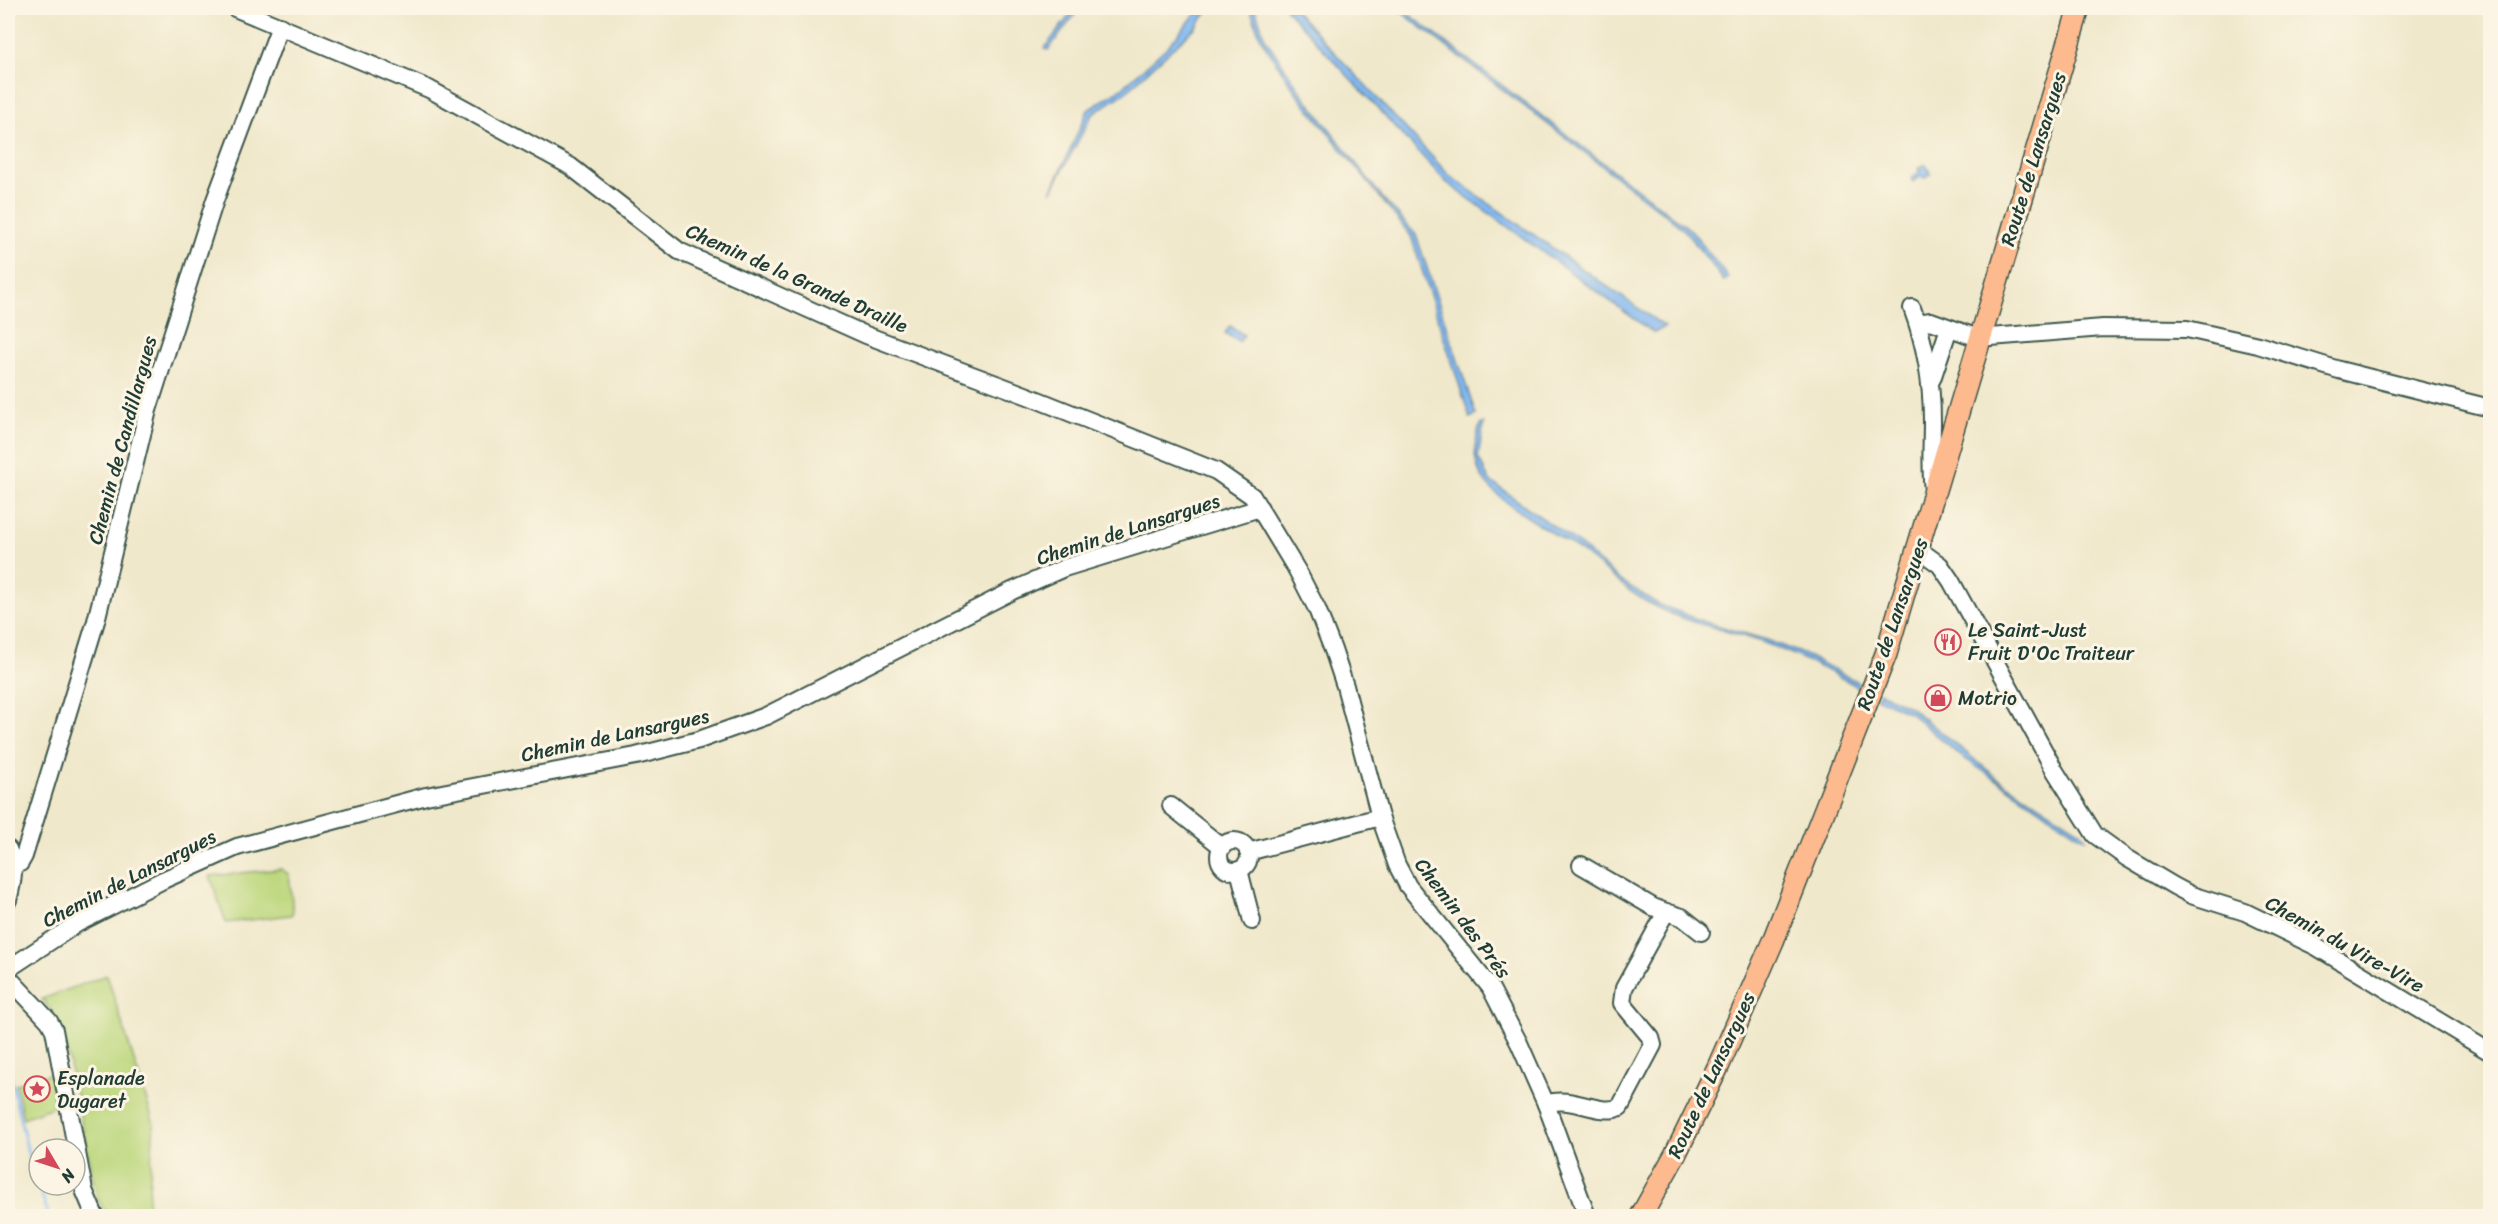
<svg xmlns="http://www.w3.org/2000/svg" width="2498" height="1224" font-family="Sriracha,sans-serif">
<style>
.green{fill:#bcd77c;stroke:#6e8a58;stroke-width:1.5}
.water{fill:#82b7f0;stroke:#507a92;stroke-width:1.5}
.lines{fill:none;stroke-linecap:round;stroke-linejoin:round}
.stream{stroke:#82b7f0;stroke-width:3}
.minor-casing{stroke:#3e574b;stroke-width:20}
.major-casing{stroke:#3e574b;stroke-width:24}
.minor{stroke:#fff;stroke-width:16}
.major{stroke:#fcba8e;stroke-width:21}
.labels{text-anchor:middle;stroke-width:6;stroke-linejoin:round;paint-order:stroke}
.street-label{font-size:20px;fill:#1f3d34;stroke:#fcf5e5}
.poi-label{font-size:20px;fill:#1f3d34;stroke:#fcf5e5;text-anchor:start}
</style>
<rect width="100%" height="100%" fill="#fcf5e5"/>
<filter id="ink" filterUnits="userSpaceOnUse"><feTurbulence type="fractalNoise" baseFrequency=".0167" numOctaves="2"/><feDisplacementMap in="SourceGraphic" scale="12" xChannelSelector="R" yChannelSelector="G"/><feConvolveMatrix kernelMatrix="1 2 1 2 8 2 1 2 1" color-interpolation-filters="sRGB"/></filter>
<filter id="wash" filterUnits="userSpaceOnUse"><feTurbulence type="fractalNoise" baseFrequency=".008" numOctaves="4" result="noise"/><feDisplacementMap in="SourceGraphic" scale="24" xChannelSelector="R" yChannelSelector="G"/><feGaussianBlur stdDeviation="1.35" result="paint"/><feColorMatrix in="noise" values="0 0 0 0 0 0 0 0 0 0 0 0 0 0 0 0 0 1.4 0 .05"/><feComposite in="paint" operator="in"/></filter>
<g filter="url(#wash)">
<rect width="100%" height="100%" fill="#f0e8cb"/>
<g class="green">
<polygon points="282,869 289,875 293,911 291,915 226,923 210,876"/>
<polygon points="107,975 154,1124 147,1216 108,1216 97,1198 63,1031 54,1014 42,999"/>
<polygon points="52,1073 58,1105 23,1118 16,1084"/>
</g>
<g class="water">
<polygon points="1075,8 1080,8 1048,50 1044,49"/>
<polygon points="1201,8 1210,8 1195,28 1150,69 1126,92 1092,115 1051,192 1088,110 1122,88 1167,47"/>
<polygon points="1250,8 1255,8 1265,38 1301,92 1383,198 1416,235 1476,415 1470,418 1411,236 1295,91 1261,39"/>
<polygon points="1285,8 1293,8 1450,176 1665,327 1654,333 1446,182"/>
<polygon points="1396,8 1401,8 1692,231 1728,278 1724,281 1687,233 1670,218"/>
<polygon points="1925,164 1931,174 1925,178 1922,176 1913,182 1911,178 1920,172 1918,169"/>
<polygon points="1230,326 1244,335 1239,342 1225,333"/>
<path d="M1484 423 1478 457 1489 480 1581 546 1621 581 1658 604 1702 621 1767 640 1805 655 1864 685 1862 689C1831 672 1798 655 1764 643 1728 630 1690 624 1656 607 1628 593 1608 572 1583 553 1559 536 1495 501 1482 477 1472 459 1474 444 1480 425Z"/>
<polygon points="1880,692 1911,708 2000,780 2081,831 2086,840 1958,754 1910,713 1877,698"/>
</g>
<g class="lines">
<g class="stream">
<polyline points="8,1019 12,1031 8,1051"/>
<polyline points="8,1064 29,1158 49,1216"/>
</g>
</g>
</g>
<g filter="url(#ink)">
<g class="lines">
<g class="minor-casing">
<g id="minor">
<polyline points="235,8 429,89 570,166 679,251 866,335 1028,396 1216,471 1252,496 1298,572 1317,609 1333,650 1345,686 1380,817 1397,865 1408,886 1490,987 1519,1043 1546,1104 1587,1216"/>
<path d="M1912 308C1925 343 1932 383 1932 421 1932 445 1930 467 1933 490"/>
<polyline points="1918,323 1931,321 1978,338 2103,328 2187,329 2258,345 2339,370 2490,408"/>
<polyline points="1932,379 1949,328"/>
<polyline points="1918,549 1940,565 1951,581 2055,771 2095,835 2127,858 2174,886 2191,895 2245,912 2315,946 2490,1052"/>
<polyline points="1171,806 1222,847"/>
<circle cx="1234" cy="856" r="15"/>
<path d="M8 849C16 867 13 882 8 900"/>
<polyline points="1248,852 1380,817"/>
<polyline points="13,864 20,863 24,856 96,621 148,410 215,200 280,26"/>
<polyline points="1581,865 1653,907 1666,912"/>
<polyline points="1239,870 1252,921"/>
<polyline points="8,969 78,923 163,880 237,847 426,796 636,756 699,740 766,716 1012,591 1064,568 1260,508"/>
<polyline points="8,977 49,1021 54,1030 84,1190 95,1216"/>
<path d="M1546 1104C1571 1094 1600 1117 1620 1107L1653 1045 1651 1038 1622 1003 1624 988 1666 912 1682 917 1701 932"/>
</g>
</g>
<g class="major-casing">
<polyline id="major" points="1641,1216 1675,1155 1718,1067 1773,941 1886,654 2079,8"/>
</g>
<use href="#minor" class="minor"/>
<use href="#major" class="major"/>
</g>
</g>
<defs>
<g id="restaurant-ring" transform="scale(1.35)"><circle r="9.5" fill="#fcf5e5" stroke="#d1495b" stroke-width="1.5"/><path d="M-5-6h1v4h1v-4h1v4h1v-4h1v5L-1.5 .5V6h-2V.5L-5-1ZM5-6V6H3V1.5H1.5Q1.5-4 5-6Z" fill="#d1495b"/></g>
<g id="shop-ring" transform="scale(1.35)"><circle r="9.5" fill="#fcf5e5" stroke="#d1495b" stroke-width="1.5"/><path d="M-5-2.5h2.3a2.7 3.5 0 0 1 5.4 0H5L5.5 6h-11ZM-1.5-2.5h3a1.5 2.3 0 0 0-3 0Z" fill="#d1495b"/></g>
<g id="sight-ring" transform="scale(1.35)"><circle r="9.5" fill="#fcf5e5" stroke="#d1495b" stroke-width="1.5"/><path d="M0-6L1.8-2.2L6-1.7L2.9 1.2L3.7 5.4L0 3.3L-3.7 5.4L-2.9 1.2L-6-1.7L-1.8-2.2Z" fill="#d1495b"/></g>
</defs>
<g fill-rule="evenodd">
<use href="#restaurant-ring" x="1948" y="642"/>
<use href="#shop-ring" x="1938" y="698"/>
<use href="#sight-ring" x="37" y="1089"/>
</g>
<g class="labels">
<g class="street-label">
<text transform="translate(2033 159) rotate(-73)" y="7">Route de Lansargues</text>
<text transform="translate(797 278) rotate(24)" y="7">Chemin de la Grande Draille</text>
<text transform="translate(122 440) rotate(-75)" y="7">Chemin de Candillargues</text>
<text transform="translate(1128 529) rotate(-18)" y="7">Chemin de Lansargues</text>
<text transform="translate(1892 624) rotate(-71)" y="7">Route de Lansargues</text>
<text transform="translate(615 735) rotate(-12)" y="7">Chemin de Lansargues</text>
<text transform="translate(129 878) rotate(-27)" y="7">Chemin de Lansargues</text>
<text transform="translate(1463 918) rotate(53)" y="7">Chemin des Prés</text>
<text transform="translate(2345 944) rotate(29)" y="7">Chemin du Vire-Vire</text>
<text transform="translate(1711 1075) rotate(-65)" y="7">Route de Lansargues</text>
</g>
<g class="poi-label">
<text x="1968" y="637">Le Saint-Just<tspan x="1968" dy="23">Fruit D'Oc Traiteur</tspan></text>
<text x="1958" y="705">Motrio</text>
<text x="57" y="1085">Esplanade<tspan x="57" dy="23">Dugaret</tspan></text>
</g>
</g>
<rect width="2498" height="1224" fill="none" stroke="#fcf5e5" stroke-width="30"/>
<g transform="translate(57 1167) rotate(129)"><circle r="28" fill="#fcf5e5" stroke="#a4ab9e" stroke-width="1.5"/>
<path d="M0-4.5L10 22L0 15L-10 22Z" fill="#d1495b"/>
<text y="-9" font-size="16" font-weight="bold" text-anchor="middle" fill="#1f3d34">N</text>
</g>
</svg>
